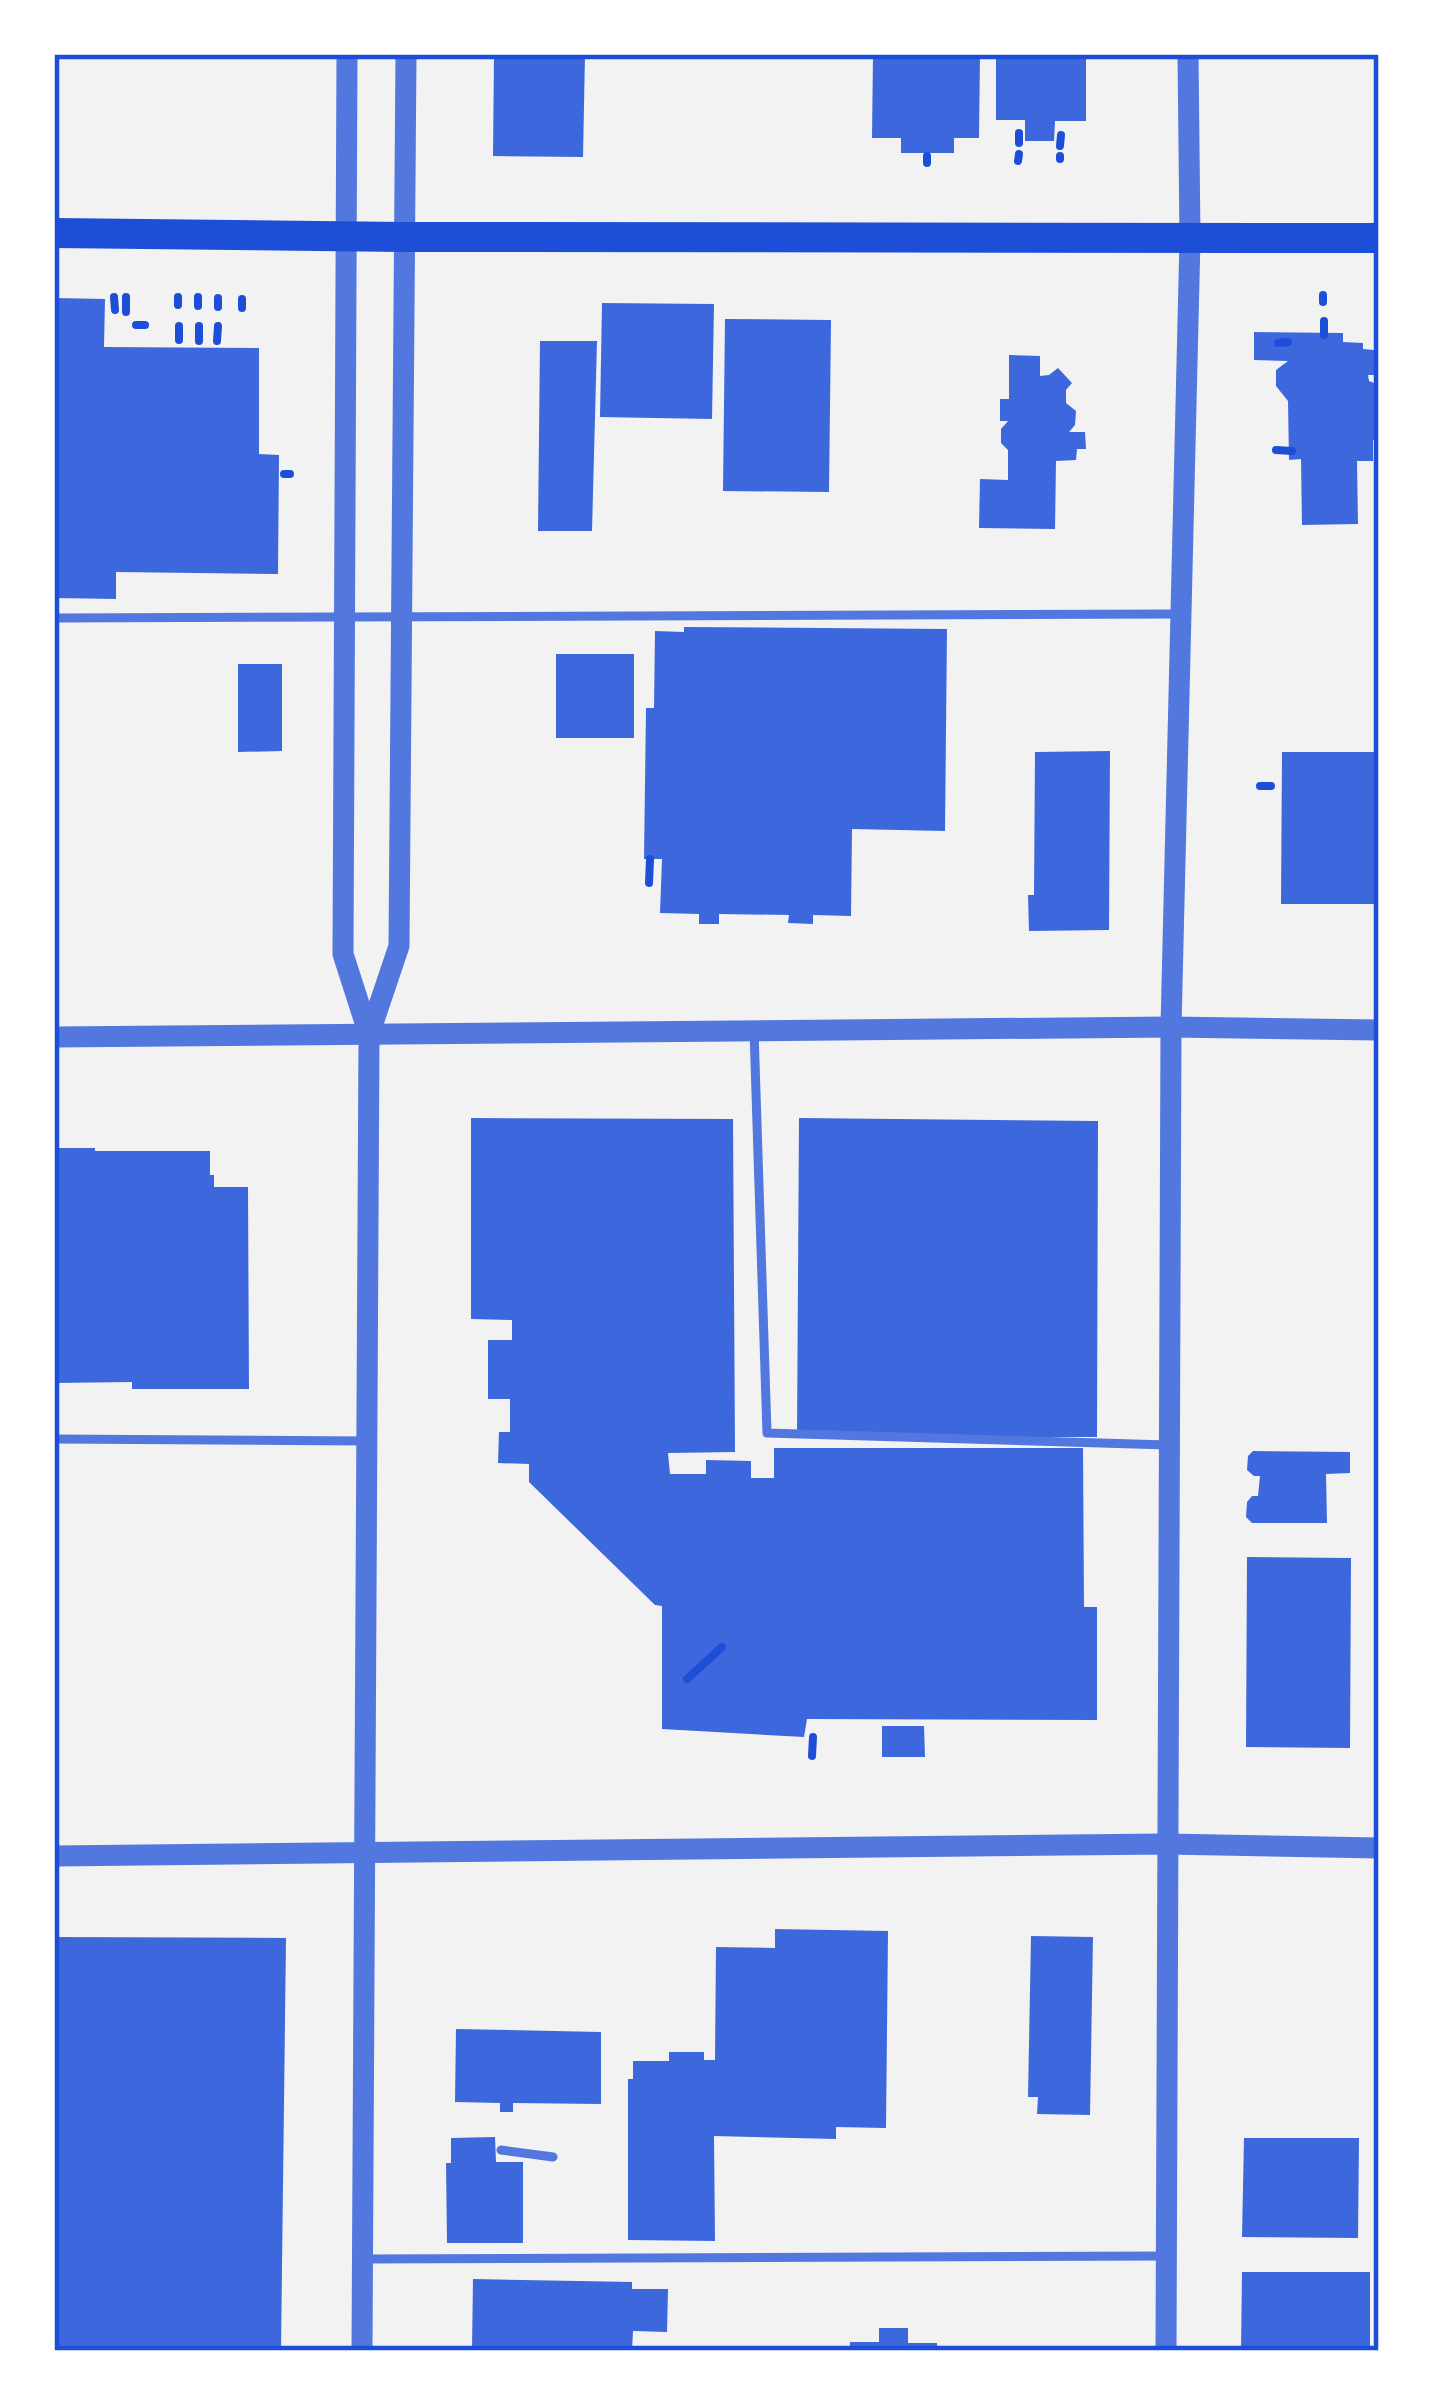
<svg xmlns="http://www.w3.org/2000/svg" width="1433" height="2405" font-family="Overpass,sans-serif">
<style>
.building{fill:#3d67dc}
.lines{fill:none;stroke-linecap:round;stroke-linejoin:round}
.path{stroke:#1d4ed8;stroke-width:8}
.service{stroke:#5277de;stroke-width:9}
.tertiary{stroke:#5277de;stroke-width:21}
.primary{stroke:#1d4ed8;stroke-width:30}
.neatline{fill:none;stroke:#1d4ed8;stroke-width:4.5}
</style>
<rect width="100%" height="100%" fill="#f2f2f2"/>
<g class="building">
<polygon points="494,54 585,54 583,157 493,156"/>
<polygon points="873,54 980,54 979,138 954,138 954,153 901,153 901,138 872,138"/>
<polygon points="996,54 1086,54 1086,121 1055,121 1054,141 1025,141 1025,120 996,120"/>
<polygon points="54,298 105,299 104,347 259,348 259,454 279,455 278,574 116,572 116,599 54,598"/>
<polygon points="602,303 714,304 712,419 600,417"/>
<polygon points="725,319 831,320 829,492 723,491"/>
<polygon points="1254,332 1343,333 1343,342 1363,343 1363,349 1374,350 1374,375 1368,375 1369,381 1374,383 1374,392 1379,392 1379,411 1376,411 1379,440 1373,440 1373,461 1357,461 1358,524 1302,525 1301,459 1289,460 1288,401 1276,386 1276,370 1288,361 1254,360"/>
<polygon points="540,341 597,341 592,531 538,531"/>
<polygon points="1009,355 1040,356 1040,376 1049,375 1058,368 1072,383 1066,390 1066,403 1076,411 1075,425 1069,432 1085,432 1086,449 1077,449 1076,460 1056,461 1055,529 979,528 980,479 1008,480 1008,450 1001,443 1001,429 1008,421 1000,421 1000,399 1009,399"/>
<polygon points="684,627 947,629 945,831 852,829 851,916 813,915 813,924 788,923 789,915 719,914 719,924 699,924 699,914 660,913 662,859 644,859 646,708 654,708 655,631 684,632"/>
<rect x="556" y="654" width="78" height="84"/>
<polygon points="238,664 282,664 282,751 238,752"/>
<polygon points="1110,751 1109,930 1029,931 1028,895 1034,895 1035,752"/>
<polygon points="1282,752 1379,752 1379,904 1281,904"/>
<polygon points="471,1118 733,1119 735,1452 668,1453 670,1474 706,1474 706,1460 751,1461 751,1478 774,1478 774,1448 1083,1448 1084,1607 1097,1607 1097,1720 807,1719 804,1737 662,1729 662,1606 655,1605 529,1482 529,1464 498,1463 499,1432 510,1432 510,1399 488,1399 488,1340 512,1340 512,1320 471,1319"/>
<polygon points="799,1118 1098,1121 1097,1437 797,1437"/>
<polygon points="54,1148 95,1148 95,1151 210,1151 210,1175 214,1175 214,1187 248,1187 249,1389 132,1389 132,1382 54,1383"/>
<polygon points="1253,1451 1350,1452 1350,1473 1326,1474 1327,1523 1252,1523 1246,1517 1247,1502 1252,1496 1258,1496 1260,1476 1254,1476 1247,1470 1248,1456"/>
<polygon points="1247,1557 1351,1558 1350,1748 1246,1747"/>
<polygon points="882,1726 924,1726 925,1757 882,1757"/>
<polygon points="775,1929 888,1931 886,2128 836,2127 836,2139 714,2136 715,2241 628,2240 628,2079 633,2079 633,2061 669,2061 669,2052 704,2052 704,2060 715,2060 716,1947 775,1948"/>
<polygon points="1031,1936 1093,1937 1090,2115 1037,2114 1038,2097 1028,2097"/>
<polygon points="54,1937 286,1938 281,2351 54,2351"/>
<polygon points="456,2029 601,2032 601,2104 513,2103 513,2112 500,2112 500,2103 455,2102"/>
<polygon points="495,2137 496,2162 523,2162 523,2243 447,2243 446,2163 451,2163 451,2138"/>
<polygon points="1244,2138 1359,2138 1358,2238 1242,2237"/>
<polygon points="1242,2272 1370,2272 1370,2351 1241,2351"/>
<polygon points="473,2279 632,2282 632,2289 668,2289 667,2332 633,2331 632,2351 472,2351"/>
<polygon points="879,2328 908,2328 908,2343 937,2343 937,2351 850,2351 850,2342 879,2342"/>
</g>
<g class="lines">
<g class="path">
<polyline points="1019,133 1019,143"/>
<polyline points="1060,146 1061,135"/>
<polyline points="927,156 927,163"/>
<polyline points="1060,159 1060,156"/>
<polyline points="1018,161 1019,154"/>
<polyline points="1323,295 1323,302"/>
<polyline points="114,297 115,310"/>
<polyline points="178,297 178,305"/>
<polyline points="198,297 198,306"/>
<polyline points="242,299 242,308"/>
<polyline points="218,307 218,298"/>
<polyline points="126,312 126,297"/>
<polyline points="1324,321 1324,335"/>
<polyline points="136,325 145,325"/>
<polyline points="179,340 179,326"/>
<polyline points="199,341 199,326"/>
<polyline points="217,341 218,326"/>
<polyline points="1278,343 1288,342"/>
<polyline points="1276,450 1292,451"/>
<polyline points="284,474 290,474"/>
<polyline points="1260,786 1271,786"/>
<polyline points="649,883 650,859"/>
<polyline points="687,1679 722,1647"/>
<polyline points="812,1756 813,1737"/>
</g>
<g class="service">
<polyline points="54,618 1181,614"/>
<polyline points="754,1031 767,1433 1168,1445"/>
<polyline points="54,1439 367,1441"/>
<polyline points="501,2150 553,2157"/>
<polyline points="363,2259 1166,2256"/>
</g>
<g class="tertiary">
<polyline points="347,54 343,954 369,1035 362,2351"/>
<polyline points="369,1035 399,946 406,54"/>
<polyline points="54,1037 1171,1027 1379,1030"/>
<polyline points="54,1856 1166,1844 1379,1848"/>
<polyline points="1166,2351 1171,1027 1190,239 1188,54"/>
</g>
<polyline class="primary" points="54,233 404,237 1379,238"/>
</g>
<rect width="1433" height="2405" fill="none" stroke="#ffffff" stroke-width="114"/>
<rect x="57" y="57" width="1319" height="2291" class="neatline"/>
</svg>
